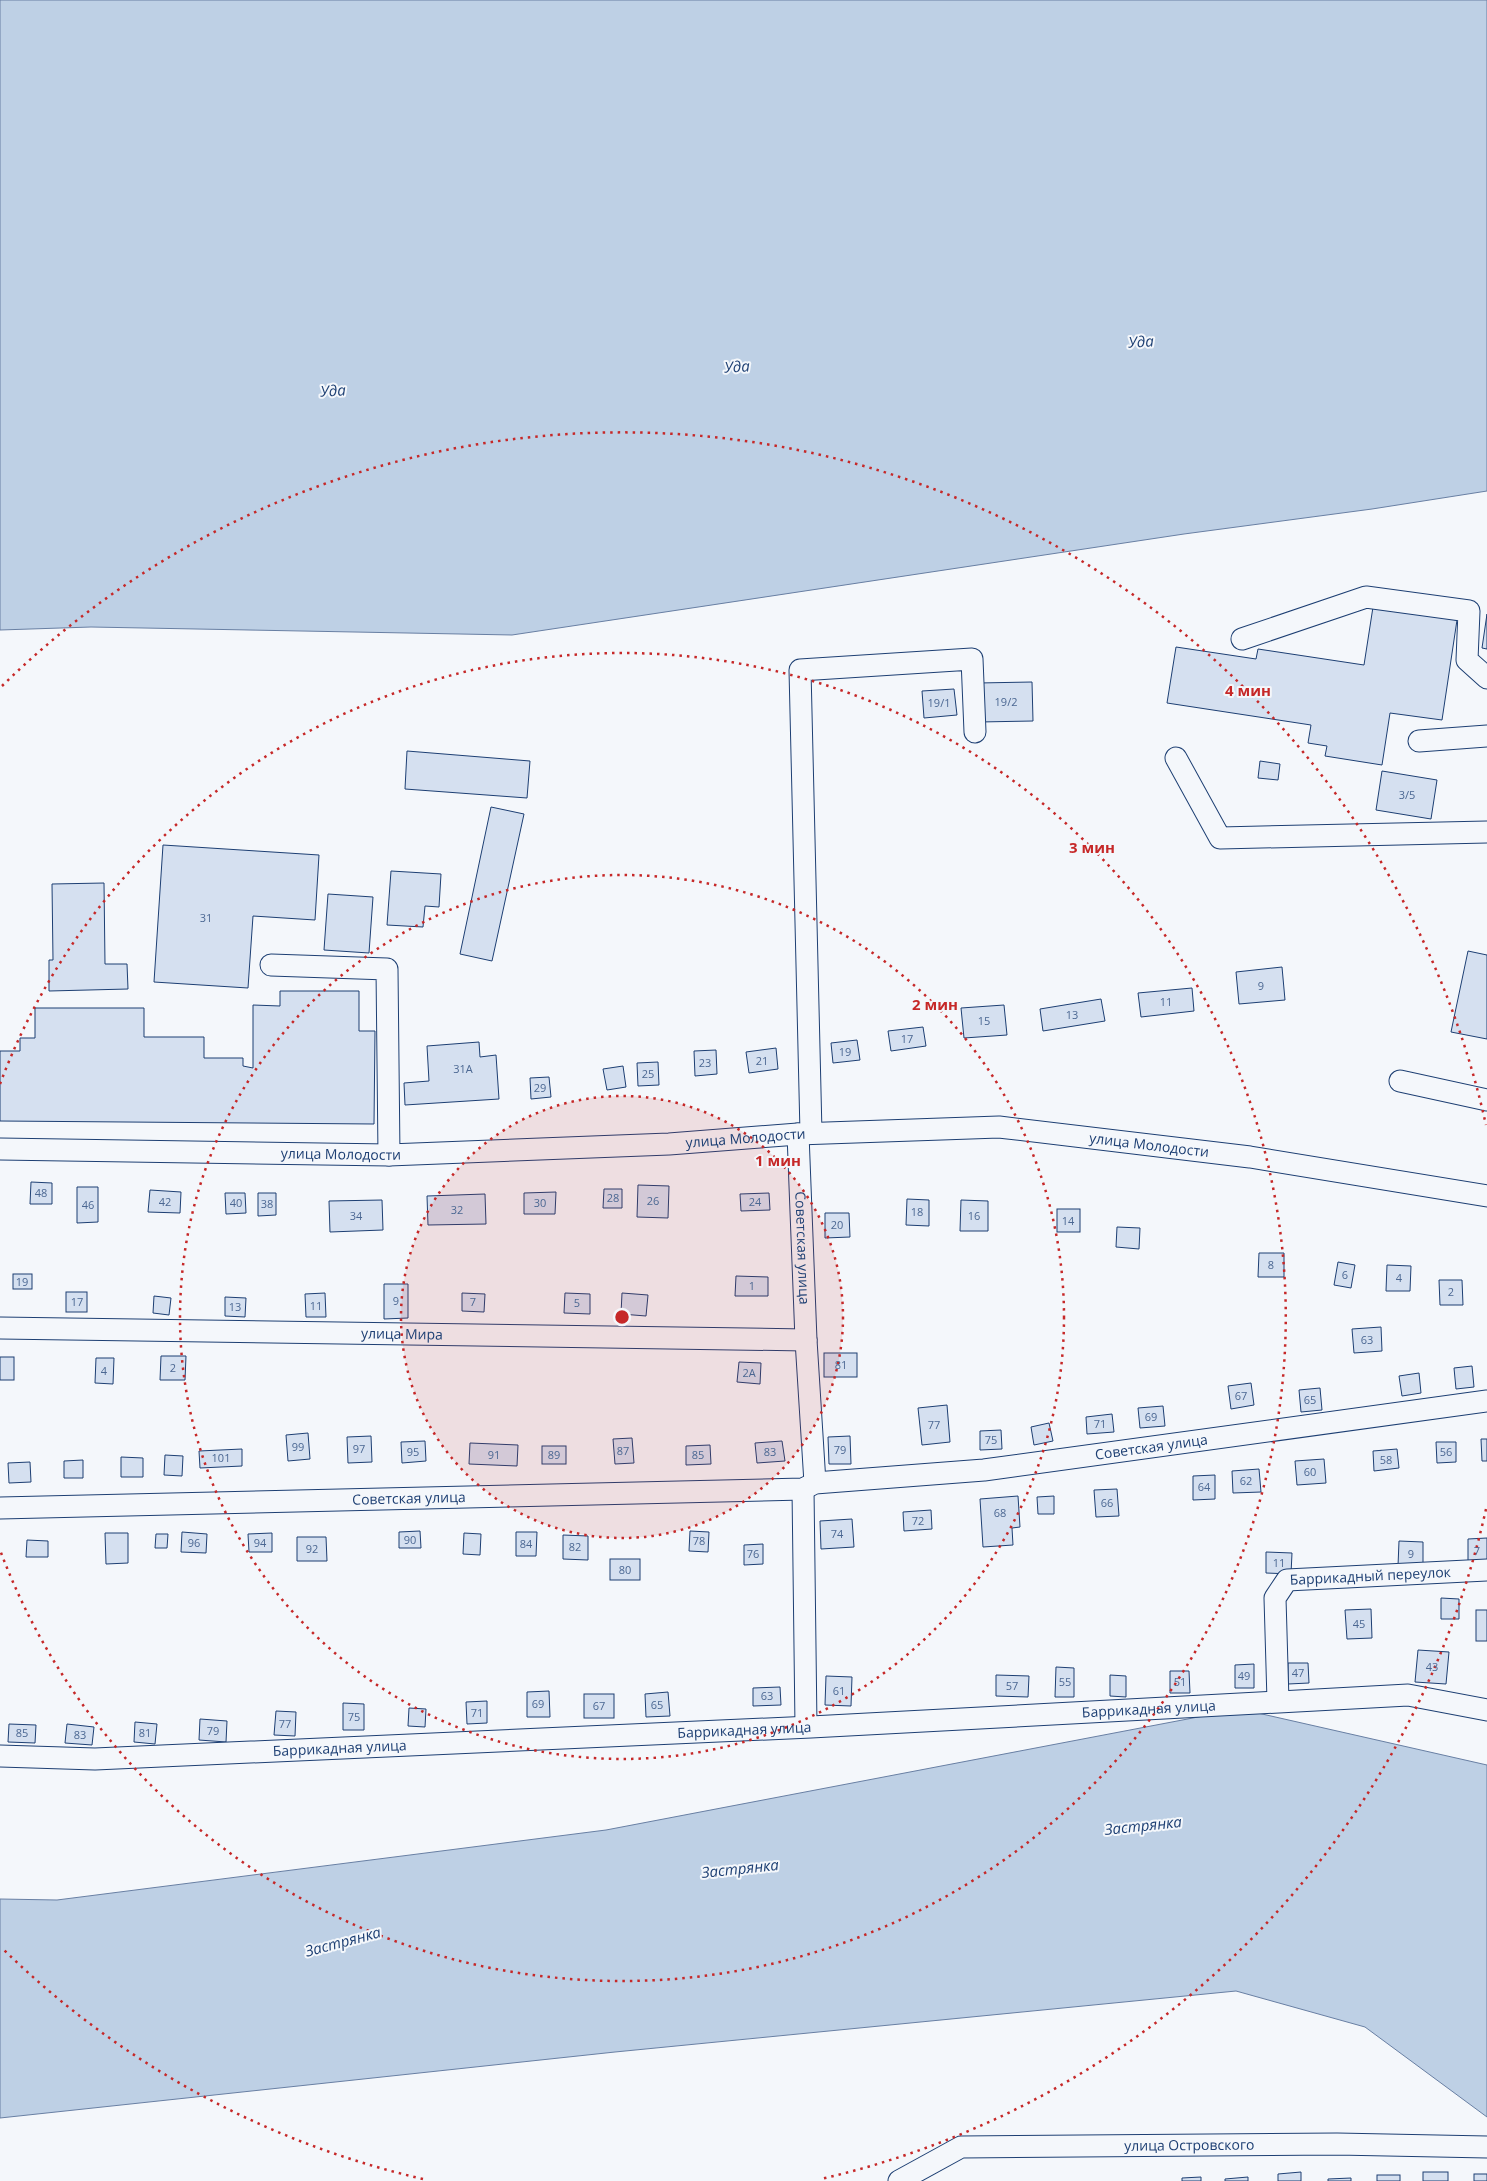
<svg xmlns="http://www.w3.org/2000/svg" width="1487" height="2181" font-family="'Open Sans',sans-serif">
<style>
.water{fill:#bed0e5;stroke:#687fa3}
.building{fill:#d5e0f0;stroke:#1d3f73}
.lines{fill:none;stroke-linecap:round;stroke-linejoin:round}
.minor-casing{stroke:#1d3f73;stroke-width:23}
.minor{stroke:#f4f7fb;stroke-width:21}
.ring{fill:none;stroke:#c62828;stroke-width:2.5;stroke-dasharray:2.5 5}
.labels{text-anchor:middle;stroke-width:4;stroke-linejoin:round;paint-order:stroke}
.number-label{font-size:11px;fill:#4b6792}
.street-label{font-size:14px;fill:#1d3f73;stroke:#f4f7fb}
.water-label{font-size:15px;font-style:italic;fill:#1d3f73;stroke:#f4f7fb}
.centre{fill:#c62828;stroke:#f4f7fb;stroke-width:2.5}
.ring-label{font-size:15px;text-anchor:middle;font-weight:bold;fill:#c62828;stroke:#f4f7fb;stroke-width:4;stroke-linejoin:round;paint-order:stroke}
</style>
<rect width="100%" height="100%" fill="#f4f7fb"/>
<g class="water">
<polygon points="0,0 1487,0 1487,491 1372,509 1184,534 512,635 91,627 0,630"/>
<polygon points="1240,1709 1487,1765 1487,2117 1365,2027 1236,1991 615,2052 0,2118 0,1899 57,1900 606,1830"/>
</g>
<g class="building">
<polygon points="1373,607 1457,620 1442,720 1390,713 1382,765 1325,756 1327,746 1308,743 1311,725 1167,703 1176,647 1256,659 1258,649 1364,665"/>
<polygon points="1487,614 1487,649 1482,648"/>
<polygon points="1032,682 1033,721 979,722 978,683"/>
<polygon points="954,689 957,715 924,718 922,691"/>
<polygon points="407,751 530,761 527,798 405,789"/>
<polygon points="1260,761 1280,764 1278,780 1258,778"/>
<polygon points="1382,771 1437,780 1431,819 1376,810"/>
<polygon points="491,807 524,814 492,961 460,954"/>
<polygon points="163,845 319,855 315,920 253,916 248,988 154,982"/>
<polygon points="391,871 441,874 439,907 425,906 423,927 387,925"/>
<polygon points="104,883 105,964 127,964 128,989 49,991 49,960 53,960 52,884"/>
<polygon points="328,894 373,897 369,953 324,950"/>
<polygon points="1468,951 1487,955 1487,1039 1451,1032"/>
<polygon points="1282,967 1285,1000 1239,1004 1236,972"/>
<polygon points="1192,988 1194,1011 1141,1017 1138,993"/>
<polygon points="280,991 359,991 359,1031 375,1031 374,1124 0,1121 0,1051 20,1051 20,1038 35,1038 35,1008 144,1008 144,1037 204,1037 204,1058 243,1058 243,1066 253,1068 253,1005 280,1006"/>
<polygon points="1101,999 1105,1021 1043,1031 1040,1009"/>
<polygon points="1004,1005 1007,1035 964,1038 961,1008"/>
<polygon points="923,1027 926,1046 891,1051 888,1031"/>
<polygon points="857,1040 860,1060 833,1063 831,1043"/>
<polygon points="479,1042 480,1057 496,1055 499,1099 405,1105 404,1083 429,1081 427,1046"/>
<polygon points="776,1048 778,1069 749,1073 746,1052"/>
<polygon points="716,1050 717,1074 695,1076 694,1051"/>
<polygon points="658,1062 659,1085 638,1086 637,1063"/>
<polygon points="623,1066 626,1087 607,1090 603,1069"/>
<polygon points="549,1077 551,1097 531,1099 530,1078"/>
<polygon points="31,1182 52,1183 52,1204 30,1204"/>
<polygon points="638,1185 669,1186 668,1218 637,1217"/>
<polygon points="77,1187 98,1187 98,1222 77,1223"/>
<polygon points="604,1189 622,1189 622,1208 603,1208"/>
<polygon points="150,1190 181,1192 180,1213 148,1212"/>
<polygon points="556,1192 555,1214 524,1214 524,1193"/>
<polygon points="225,1193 245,1193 246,1213 226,1214"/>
<polygon points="258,1193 276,1193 276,1215 258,1216"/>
<polygon points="769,1193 770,1210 741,1211 740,1194"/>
<polygon points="485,1194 486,1224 428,1225 427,1196"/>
<polygon points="907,1199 929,1200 929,1226 906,1225"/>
<polygon points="382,1200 383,1230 330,1232 329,1201"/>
<polygon points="961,1200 988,1201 988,1231 960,1231"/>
<rect x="1057" y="1209" width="23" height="23"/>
<polygon points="825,1213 849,1213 850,1237 825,1238"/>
<polygon points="1117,1227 1140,1228 1139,1249 1116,1247"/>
<polygon points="1259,1253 1284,1253 1284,1277 1258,1277"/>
<polygon points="1338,1262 1355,1265 1351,1288 1334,1285"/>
<polygon points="1387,1265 1411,1266 1410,1291 1386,1291"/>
<rect x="13" y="1274" width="19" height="15"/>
<polygon points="736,1276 768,1277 768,1296 735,1296"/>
<polygon points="1439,1280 1462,1280 1463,1305 1440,1305"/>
<polygon points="384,1284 408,1284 408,1318 384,1319"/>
<rect x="66" y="1292" width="21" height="20"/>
<polygon points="325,1293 326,1317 306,1317 305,1294"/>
<polygon points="462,1293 485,1294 484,1312 462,1311"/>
<polygon points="565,1293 590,1294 590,1314 564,1313"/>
<polygon points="622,1293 648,1295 646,1316 621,1314"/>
<polygon points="154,1296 171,1298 169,1315 153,1313"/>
<polygon points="225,1297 246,1298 245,1317 225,1316"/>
<polygon points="1381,1327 1382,1351 1354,1353 1352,1329"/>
<rect x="824" y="1353" width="33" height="24"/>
<polygon points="161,1356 186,1356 185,1380 160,1380"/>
<rect x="0" y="1357" width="14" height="23"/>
<polygon points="96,1358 114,1358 113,1384 95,1383"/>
<polygon points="739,1362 761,1363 760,1384 737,1382"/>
<polygon points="1472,1366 1474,1387 1456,1389 1454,1368"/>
<polygon points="1419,1373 1421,1393 1402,1396 1399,1376"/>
<polygon points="1251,1383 1254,1405 1231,1409 1228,1386"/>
<polygon points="1320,1388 1322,1410 1301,1412 1299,1390"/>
<polygon points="947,1405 950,1442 922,1445 918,1408"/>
<polygon points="1163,1406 1165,1426 1140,1428 1138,1408"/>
<polygon points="1112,1414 1114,1432 1087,1434 1086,1417"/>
<polygon points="1049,1423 1053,1441 1034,1445 1031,1427"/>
<polygon points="1001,1430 1002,1449 980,1450 980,1431"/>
<polygon points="308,1433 310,1459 288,1461 286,1435"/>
<polygon points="371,1436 372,1462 348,1463 347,1437"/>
<polygon points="850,1436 851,1464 829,1464 828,1437"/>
<polygon points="632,1438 634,1463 615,1464 613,1439"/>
<polygon points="1481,1439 1487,1439 1487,1461 1482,1461"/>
<polygon points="425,1441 426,1461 402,1463 401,1442"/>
<polygon points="782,1441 785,1461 757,1463 755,1443"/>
<polygon points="1436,1442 1456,1442 1456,1462 1437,1463"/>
<polygon points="470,1443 518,1445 517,1466 469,1464"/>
<polygon points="710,1445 711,1464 686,1465 686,1446"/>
<rect x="542" y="1446" width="24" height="18"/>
<polygon points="242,1449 242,1466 200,1468 199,1451"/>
<polygon points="1397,1449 1399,1468 1374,1471 1373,1451"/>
<polygon points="165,1455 183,1456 182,1476 164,1475"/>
<polygon points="121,1457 143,1458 143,1477 121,1477"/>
<polygon points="1324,1459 1326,1483 1297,1485 1295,1461"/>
<polygon points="83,1460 83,1478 64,1478 64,1461"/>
<polygon points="30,1462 31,1482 9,1483 8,1463"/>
<polygon points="1259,1469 1261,1492 1233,1493 1232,1471"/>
<polygon points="1215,1475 1215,1499 1193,1500 1193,1476"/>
<polygon points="1117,1489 1119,1516 1096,1517 1094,1490"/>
<polygon points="1018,1496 1020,1527 1012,1528 1013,1545 983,1547 980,1499"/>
<polygon points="1054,1496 1054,1514 1038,1514 1037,1497"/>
<polygon points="931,1510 932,1529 904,1531 903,1512"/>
<polygon points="852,1519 854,1547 821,1549 820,1521"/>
<polygon points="420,1531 421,1548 399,1548 399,1532"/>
<polygon points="690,1531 709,1532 708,1552 689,1551"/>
<polygon points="182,1532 207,1534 206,1553 181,1552"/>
<polygon points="516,1532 537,1532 536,1556 516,1556"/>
<polygon points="105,1533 128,1533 128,1563 106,1564"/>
<polygon points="272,1533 272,1552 249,1552 248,1534"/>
<polygon points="464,1533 481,1534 480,1555 463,1554"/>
<polygon points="156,1534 168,1534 167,1548 155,1548"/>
<polygon points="563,1535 588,1536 588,1560 563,1559"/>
<polygon points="297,1537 326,1537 327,1561 297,1561"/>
<polygon points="1487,1538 1487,1563 1468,1563 1468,1539"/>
<polygon points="27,1540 48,1541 48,1557 26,1557"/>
<polygon points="1399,1541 1423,1542 1423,1567 1398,1566"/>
<polygon points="763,1544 763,1564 744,1565 744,1545"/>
<polygon points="1266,1552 1292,1553 1291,1574 1266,1573"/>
<rect x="610" y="1559" width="30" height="21"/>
<polygon points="1441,1598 1459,1599 1459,1619 1441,1619"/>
<polygon points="1371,1609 1372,1638 1347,1639 1345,1610"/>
<rect x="1476" y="1610" width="11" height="31"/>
<polygon points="1418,1650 1449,1652 1446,1684 1415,1682"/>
<polygon points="1288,1663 1308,1663 1309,1683 1288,1684"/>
<polygon points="1254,1664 1254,1688 1235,1688 1235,1665"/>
<polygon points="1056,1667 1074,1668 1074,1697 1055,1697"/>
<polygon points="1170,1671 1189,1671 1190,1693 1170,1693"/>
<polygon points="996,1675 1029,1676 1028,1697 996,1696"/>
<polygon points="1110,1675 1126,1676 1126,1697 1110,1696"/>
<polygon points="826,1676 852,1677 851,1706 825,1705"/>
<polygon points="780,1687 781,1705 753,1706 753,1688"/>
<polygon points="549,1691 550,1717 527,1717 527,1692"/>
<polygon points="668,1692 670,1716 646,1717 645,1694"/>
<rect x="584" y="1694" width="30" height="24"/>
<polygon points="487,1701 487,1723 467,1724 466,1702"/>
<polygon points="343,1703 364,1704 364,1730 343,1730"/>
<polygon points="409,1708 426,1709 425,1727 408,1726"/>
<polygon points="276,1711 296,1712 295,1736 274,1735"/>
<polygon points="200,1719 227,1721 226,1742 199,1740"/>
<polygon points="135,1722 157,1724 155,1744 134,1742"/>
<polygon points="9,1724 36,1725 35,1743 8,1742"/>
<polygon points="67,1724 94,1727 92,1745 65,1743"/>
<polygon points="1301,2172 1301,2181 1278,2181 1278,2174"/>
<rect x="1423" y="2172" width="25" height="9"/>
<rect x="1474" y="2174" width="13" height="7"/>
<rect x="1377" y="2175" width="23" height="6"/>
<polygon points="1201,2177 1201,2181 1182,2181 1182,2178"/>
<polygon points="1248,2177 1248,2181 1225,2181 1225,2179"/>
<polygon points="1351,2178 1351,2181 1328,2181 1328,2179"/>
</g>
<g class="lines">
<g class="minor-casing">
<g id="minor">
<polyline points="1242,639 1366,597 1469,611 1467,660 1487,678"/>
<polyline points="1419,741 1487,736"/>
<polyline points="1176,758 1220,838 1487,832"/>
<polyline points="271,965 387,969 389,1155"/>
<polyline points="1400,1081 1487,1100"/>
<polyline points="811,1133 800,670 972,659 975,732"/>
<path id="s1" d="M798 1134 806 1340 815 1483"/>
<path id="s2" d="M0 1149 389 1155 669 1144 798 1134 999 1127 1250 1157 1487 1196"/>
<path id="s3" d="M0 1328 806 1340"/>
<polyline points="803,1489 806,1726"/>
<path id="s4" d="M0 1508 803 1489 815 1483 984 1470 1487 1401"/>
<path id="s5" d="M1278 1701 1275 1598 1287 1580 1487 1570"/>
<path id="s6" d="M0 1756 95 1759 811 1727 1408 1695 1487 1710"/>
<path id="s7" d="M899 2181 961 2147 1337 2144 1487 2147"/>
</g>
</g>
<use href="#minor" class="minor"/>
</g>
<circle cx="622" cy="1317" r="221" fill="#c62828" fill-opacity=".12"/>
<g class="ring">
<circle cx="622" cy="1317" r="221"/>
<circle cx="622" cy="1317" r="442"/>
<path d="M0 1084A664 664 0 1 1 0 1550"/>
<path d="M1486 1509A885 885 0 0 1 821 2179M423 2179A885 885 0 0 1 2 1948M2 686A885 885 0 0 1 1486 1125"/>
</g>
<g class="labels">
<g class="number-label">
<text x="1006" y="706">19/2</text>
<text x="939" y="707">19/1</text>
<text x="1407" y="799">3/5</text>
<text x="206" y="922">31</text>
<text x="1261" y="990">9</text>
<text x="1166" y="1006">11</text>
<text x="1072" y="1019">13</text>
<text x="984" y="1025">15</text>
<text x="907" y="1043">17</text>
<text x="845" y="1056">19</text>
<text x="762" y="1065">21</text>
<text x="705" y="1067">23</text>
<text x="463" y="1073">31А</text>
<text x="648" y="1078">25</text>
<text x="540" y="1092">29</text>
<text x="41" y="1197">48</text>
<text x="613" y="1202">28</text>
<text x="653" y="1205">26</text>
<text x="165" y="1206">42</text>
<text x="755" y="1206">24</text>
<text x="236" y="1207">40</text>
<text x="540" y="1207">30</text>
<text x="267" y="1208">38</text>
<text x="88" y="1209">46</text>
<text x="457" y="1214">32</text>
<text x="917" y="1216">18</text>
<text x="356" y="1220">34</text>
<text x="974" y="1220">16</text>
<text x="1068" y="1225">14</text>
<text x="837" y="1229">20</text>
<text x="1271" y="1269">8</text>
<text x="1345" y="1279">6</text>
<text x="1399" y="1282">4</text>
<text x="22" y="1286">19</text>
<text x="752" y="1290">1</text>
<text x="1451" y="1296">2</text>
<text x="396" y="1305">9</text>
<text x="77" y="1306">17</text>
<text x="473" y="1306">7</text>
<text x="577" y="1307">5</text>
<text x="316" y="1310">11</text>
<text x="235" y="1311">13</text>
<text x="1367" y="1344">63</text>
<text x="841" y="1369">81</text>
<text x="173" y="1372">2</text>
<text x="104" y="1375">4</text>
<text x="749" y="1377">2А</text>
<text x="1241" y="1400">67</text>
<text x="1310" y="1404">65</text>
<text x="1151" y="1421">69</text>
<text x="1100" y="1428">71</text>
<text x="934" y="1429">77</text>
<text x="991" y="1444">75</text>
<text x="298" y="1451">99</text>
<text x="359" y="1453">97</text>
<text x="840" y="1454">79</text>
<text x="623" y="1455">87</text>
<text x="413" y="1456">95</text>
<text x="770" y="1456">83</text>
<text x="1446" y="1456">56</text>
<text x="494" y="1459">91</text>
<text x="554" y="1459">89</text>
<text x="698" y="1459">85</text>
<text x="221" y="1462">101</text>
<text x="1386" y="1464">58</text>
<text x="1310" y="1476">60</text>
<text x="1246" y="1485">62</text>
<text x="1204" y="1491">64</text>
<text x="1107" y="1507">66</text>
<text x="1000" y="1517">68</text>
<text x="918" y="1525">72</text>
<text x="837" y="1538">74</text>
<text x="410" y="1544">90</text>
<text x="699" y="1545">78</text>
<text x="194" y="1547">96</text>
<text x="260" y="1547">94</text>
<text x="526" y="1548">84</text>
<text x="575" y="1551">82</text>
<text x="312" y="1553">92</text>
<text x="1477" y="1555">7</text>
<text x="753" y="1558">76</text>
<text x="1411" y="1558">9</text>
<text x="1279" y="1567">11</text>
<text x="625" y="1574">80</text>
<text x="1359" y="1628">45</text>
<text x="1432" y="1671">43</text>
<text x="1298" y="1677">47</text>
<text x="1244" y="1680">49</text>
<text x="1065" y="1686">55</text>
<text x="1180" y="1686">51</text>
<text x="1012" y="1690">57</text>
<text x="839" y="1695">61</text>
<text x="767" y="1700">63</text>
<text x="538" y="1708">69</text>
<text x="657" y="1709">65</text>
<text x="599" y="1710">67</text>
<text x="477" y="1717">71</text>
<text x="354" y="1721">75</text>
<text x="285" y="1728">77</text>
<text x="213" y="1735">79</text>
<text x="22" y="1737">85</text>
<text x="145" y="1737">81</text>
<text x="80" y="1739">83</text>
</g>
<g class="street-label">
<text dy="5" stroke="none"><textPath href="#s2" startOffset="746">улица Молодости</textPath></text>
<text dy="5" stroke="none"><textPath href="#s2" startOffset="1151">улица Молодости</textPath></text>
<text dy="5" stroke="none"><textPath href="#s2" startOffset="341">улица Молодости</textPath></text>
<text dy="5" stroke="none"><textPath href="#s1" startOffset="114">Советская улица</textPath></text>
<text dy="5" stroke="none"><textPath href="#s3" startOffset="402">улица Мира</textPath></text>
<text dy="5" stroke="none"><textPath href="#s4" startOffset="1155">Советская улица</textPath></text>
<text dy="5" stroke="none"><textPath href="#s4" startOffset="409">Советская улица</textPath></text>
<text dy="5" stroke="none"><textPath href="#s5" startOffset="208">Баррикадный переулок</textPath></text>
<text dy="5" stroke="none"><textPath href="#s6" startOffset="1150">Баррикадная улица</textPath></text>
<text dy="5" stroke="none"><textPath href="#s6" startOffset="745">Баррикадная улица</textPath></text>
<text dy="5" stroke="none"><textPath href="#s6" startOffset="340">Баррикадная улица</textPath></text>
<text dy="5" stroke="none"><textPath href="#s7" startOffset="299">улица Островского</textPath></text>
</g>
<g class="water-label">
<text transform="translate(1141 342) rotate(-3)" y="5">Уда</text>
<text transform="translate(737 367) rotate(-3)" y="5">Уда</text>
<text transform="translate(333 391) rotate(-3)" y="5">Уда</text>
<text transform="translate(1143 1826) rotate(-6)" y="5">Застрянка</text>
<text transform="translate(740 1869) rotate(-6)" y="5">Застрянка</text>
<text transform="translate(343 1942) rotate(-15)" y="5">Застрянка</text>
</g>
</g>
<circle cx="622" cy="1317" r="8" class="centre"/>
<g class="ring-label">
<text x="1248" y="696">4 мин</text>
<text x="1092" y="853">3 мин</text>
<text x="935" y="1010">2 мин</text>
<text x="778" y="1166">1 мин</text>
</g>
</svg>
